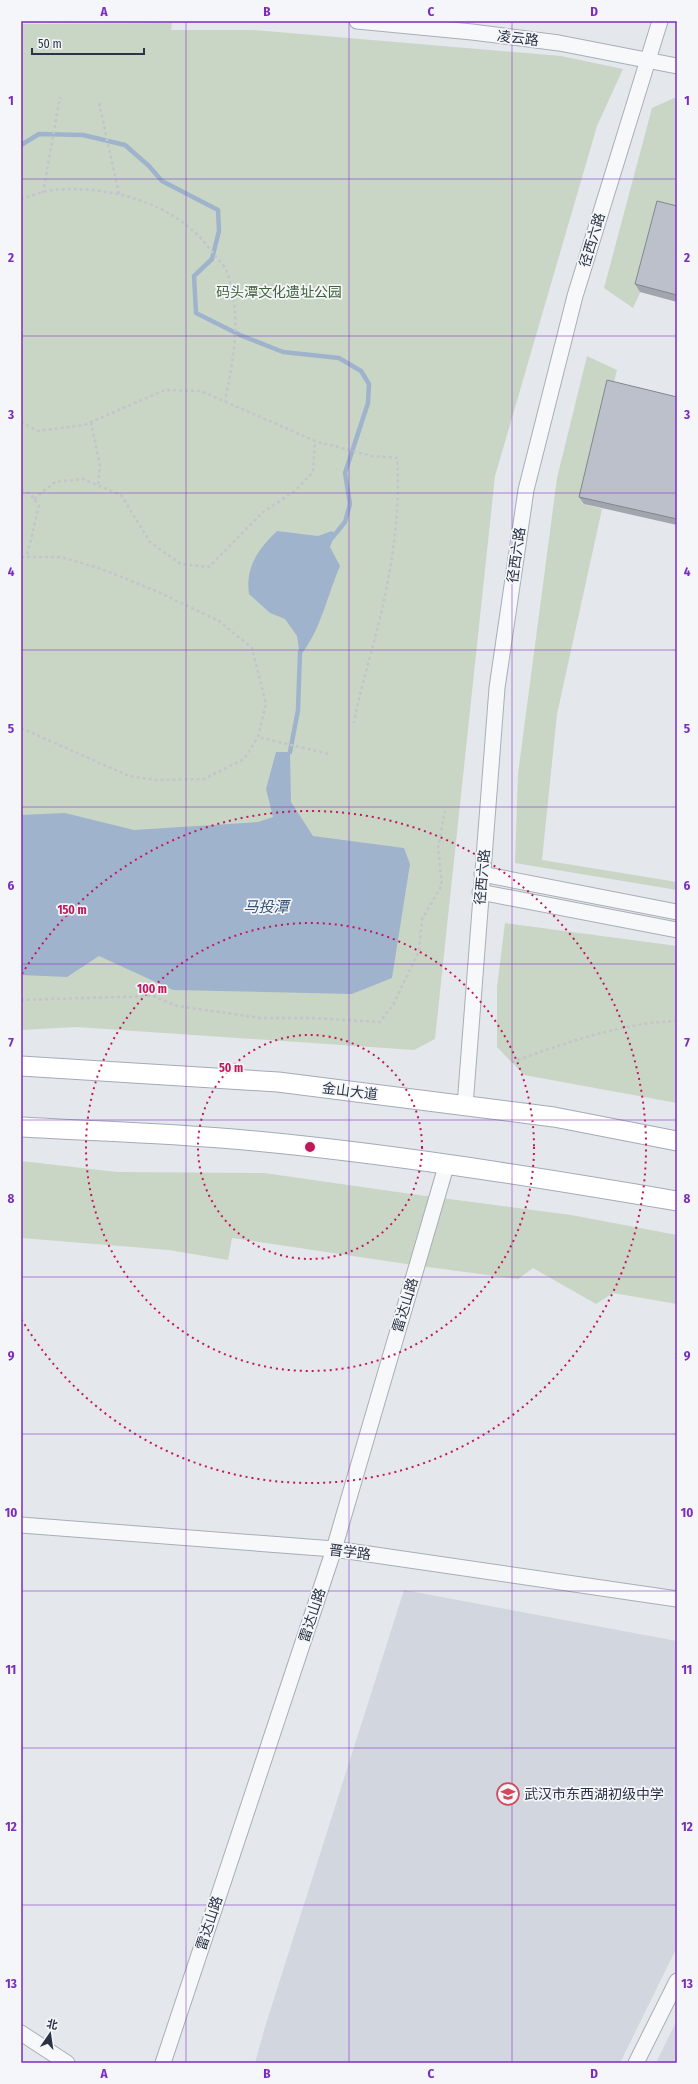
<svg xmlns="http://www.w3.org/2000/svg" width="698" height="2084" font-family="'Fira Sans Condensed','Noto Sans SC',sans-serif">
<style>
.built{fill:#d2d6de}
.green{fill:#c9d6c5}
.water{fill:#9fb4cc}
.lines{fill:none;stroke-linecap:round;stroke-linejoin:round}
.stream{stroke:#9fb4cc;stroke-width:4.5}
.minor-casing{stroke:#a9aeb7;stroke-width:17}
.major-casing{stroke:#a3abb8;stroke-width:21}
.path{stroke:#c2c5cb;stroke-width:2.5;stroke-dasharray:3 3;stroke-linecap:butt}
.minor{stroke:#f7f8fa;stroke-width:15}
.major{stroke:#fff;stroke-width:19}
.wall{fill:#a1a5ae}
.building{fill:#bbc0ca;stroke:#83868d}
.grid{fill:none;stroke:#7b2cbf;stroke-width:1;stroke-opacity:0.55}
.ring{fill:none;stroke:#c2185b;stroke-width:2;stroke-dasharray:2 4}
.labels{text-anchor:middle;stroke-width:3.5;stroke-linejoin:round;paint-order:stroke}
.street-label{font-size:14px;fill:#2b3445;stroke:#f4f6f9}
.park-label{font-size:14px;fill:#3f6138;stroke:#f4f6f9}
.poi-label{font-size:14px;fill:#2b3445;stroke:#f4f6f9;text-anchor:start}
.water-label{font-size:15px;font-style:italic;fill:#34527a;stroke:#f4f6f9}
.centre{fill:#c2185b;stroke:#f4f6f9;stroke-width:2}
.ring-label{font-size:12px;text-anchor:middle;font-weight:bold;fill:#c2185b;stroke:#f4f6f9;stroke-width:3.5;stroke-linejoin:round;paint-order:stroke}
.neatline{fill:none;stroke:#7b2cbf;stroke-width:1.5}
.grid-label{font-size:13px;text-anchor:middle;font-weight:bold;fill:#7b2cbf}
</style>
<rect width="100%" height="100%" fill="#e4e7ec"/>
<g class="built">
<polygon points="404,1590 677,1641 677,1947 620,2063 255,2063 265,2027"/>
<polygon points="677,2020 677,2063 656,2063"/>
</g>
<g class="green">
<polygon points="172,23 171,30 254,30 561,56 623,69 597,126 495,476 435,1039 414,1050 76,1027 21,1030 21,24"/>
<polygon points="674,98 677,98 677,213 633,308 604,288 652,108"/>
<polygon points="587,356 617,370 584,504 602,509 557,714 542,860 677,882 677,890 515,863 518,774 557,478"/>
<polygon points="505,923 677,946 677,1103 524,1075 497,1047 497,987"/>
<polygon points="21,1161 117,1172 264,1173 411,1194 571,1215 677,1235 677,1304 613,1293 596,1304 533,1268 518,1279 420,1266 232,1238 228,1260 169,1250 21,1238"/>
</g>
<g class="water">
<path d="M277 531 318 536 332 531 335 534 330 547 340 566C327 596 321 630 300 656L297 636 285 619 270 613 249 594C245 568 258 549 277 531Z"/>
<polygon points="276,752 290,752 291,802 313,836 404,848 410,864 392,978 352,994 173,990 99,956 67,977 21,975 21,815 65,813 134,830 258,822 273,817 266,789"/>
</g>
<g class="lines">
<g class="stream">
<polyline points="21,145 39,134 83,135 125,145 149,166 162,181 218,210 219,231 212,259 194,276 196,313 240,335 283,352 339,358 361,371 369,384 368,403 345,473 350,504 345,522 332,538"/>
<polyline points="290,752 298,710 300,652"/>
</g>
<g class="minor-casing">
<g id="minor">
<polyline points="357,21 472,32 559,43 677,66"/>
<polyline points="482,874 677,912"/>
<polyline points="480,892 677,930"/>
<polyline points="465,1106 497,688 526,490 575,296 660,21"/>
<polyline points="21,1525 334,1549 677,1599"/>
<polyline points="21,2033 67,2063"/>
<polyline points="163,2063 334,1549 447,1163"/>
<polyline points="636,2063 677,1981"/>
</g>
</g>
<g class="major-casing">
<g id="major">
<polyline points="21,1066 278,1082 554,1117 677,1141"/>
<path d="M21 1127C92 1131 163 1133 233 1139 382 1152 529 1176 677 1201"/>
</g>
</g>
<g class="path">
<polyline points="99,103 119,194"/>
<polyline points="43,193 60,97"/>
<path d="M21 199C31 196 43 191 53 190 109 185 174 202 209 248 214 255 224 264 227 272 242 316 234 357 225 401"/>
<path d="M21 422 38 431 84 425 165 390 201 391 315 441 372 456 397 458C401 517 390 580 375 638 368 666 359 693 354 723"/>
<polyline points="91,422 100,466 98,485"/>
<polyline points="21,490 29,493 39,505 27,556"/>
<polyline points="34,499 55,482 83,479 121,495 150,542 181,564 209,567 262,513 296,490 313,472 315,441"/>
<polyline points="21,557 60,557 99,568 156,591 219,621 252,648 266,704 258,737 329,754"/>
<polyline points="21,728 129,776 156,780 204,779 244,759 258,737"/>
<polyline points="21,1000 153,996 177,1006 261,1018 313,1018 380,1022 393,1005 419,951 422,919 442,885 438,848 445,811"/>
<path d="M512 1062C566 1043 619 1023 677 1021"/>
</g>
<use href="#minor" class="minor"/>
<use href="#major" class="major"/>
</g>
<g class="wall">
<polygon points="677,206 677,302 640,292 635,284"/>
<polygon points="677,397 677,525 584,504 579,497"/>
</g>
<g class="building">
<polygon points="657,201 677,206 677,295 635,284"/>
<polygon points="607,380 677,397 677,519 579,497"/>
</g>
<path class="grid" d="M186 21V2063M349 21V2063M512 21V2063M21 179H677M21 336H677M21 493H677M21 650H677M21 807H677M21 964H677M21 1120H677M21 1277H677M21 1434H677M21 1591H677M21 1748H677M21 1905H677"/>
<g class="ring">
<circle cx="310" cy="1147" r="112"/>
<circle cx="310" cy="1147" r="224"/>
<path d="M22 974A336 336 0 1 1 22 1320"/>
</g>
<defs>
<g id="school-ring" transform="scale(1.15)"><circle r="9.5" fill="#f4f6f9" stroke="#d1495b" stroke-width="1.5"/><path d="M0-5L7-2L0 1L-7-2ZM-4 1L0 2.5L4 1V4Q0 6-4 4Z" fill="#d1495b"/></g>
</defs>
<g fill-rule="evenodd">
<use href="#school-ring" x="508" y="1794"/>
</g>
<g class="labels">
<g class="street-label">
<text transform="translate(518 38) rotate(7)" y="5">凌云路</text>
<text transform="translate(592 240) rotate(-73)" y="5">径西六路</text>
<text transform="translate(516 555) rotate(-82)" y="5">径西六路</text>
<text transform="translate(482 877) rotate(-85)" y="5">径西六路</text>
<text transform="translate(350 1091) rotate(7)" y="5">金山大道</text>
<text transform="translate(405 1305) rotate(-73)" y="5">雷达山路</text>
<text transform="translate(350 1552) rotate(7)" y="5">晋学路</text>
<text transform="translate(312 1615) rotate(-72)" y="5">雷达山路</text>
<text transform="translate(209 1923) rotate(-72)" y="5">雷达山路</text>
</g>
<g class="park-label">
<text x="279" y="297">码头潭文化遗址公园</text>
</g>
<g class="poi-label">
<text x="524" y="1799">武汉市东西湖初级中学</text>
</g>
<g class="water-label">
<text x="266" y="912">马投潭</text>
</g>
</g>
<circle cx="310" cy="1147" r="6" class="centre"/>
<g class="ring-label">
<text x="72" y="914">150 m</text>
<text x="152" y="993">100 m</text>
<text x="231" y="1072">50 m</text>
</g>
<rect width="698" height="2084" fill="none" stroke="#f4f6f9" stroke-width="44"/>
<g transform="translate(50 2034) rotate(13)" stroke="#f4f6f9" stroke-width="3" paint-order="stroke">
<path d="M0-3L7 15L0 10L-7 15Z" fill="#2b3445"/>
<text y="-6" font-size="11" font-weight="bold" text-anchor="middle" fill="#2b3445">北</text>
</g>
<path d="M32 48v6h112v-6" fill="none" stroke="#2b3445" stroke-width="2"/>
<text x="38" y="48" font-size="12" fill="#2b3445" stroke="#f4f6f9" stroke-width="3" paint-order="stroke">50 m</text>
<rect x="22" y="22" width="654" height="2040" class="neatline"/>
<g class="grid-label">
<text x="104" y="16">A</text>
<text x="267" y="16">B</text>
<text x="431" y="16">C</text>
<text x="594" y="16">D</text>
<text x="11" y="105">1</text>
<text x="687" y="105">1</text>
<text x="11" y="262">2</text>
<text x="687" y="262">2</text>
<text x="11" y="419">3</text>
<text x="687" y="419">3</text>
<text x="11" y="576">4</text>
<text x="687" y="576">4</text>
<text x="11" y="733">5</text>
<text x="687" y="733">5</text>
<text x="11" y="890">6</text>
<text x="687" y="890">6</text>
<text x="11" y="1047">7</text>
<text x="687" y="1047">7</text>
<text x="11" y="1203">8</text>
<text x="687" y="1203">8</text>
<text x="11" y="1360">9</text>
<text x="687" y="1360">9</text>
<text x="11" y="1517">10</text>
<text x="687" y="1517">10</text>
<text x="11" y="1674">11</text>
<text x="687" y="1674">11</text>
<text x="11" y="1831">12</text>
<text x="687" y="1831">12</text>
<text x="11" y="1988">13</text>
<text x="687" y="1988">13</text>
<text x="104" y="2078">A</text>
<text x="267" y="2078">B</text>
<text x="431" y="2078">C</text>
<text x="594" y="2078">D</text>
</g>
</svg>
